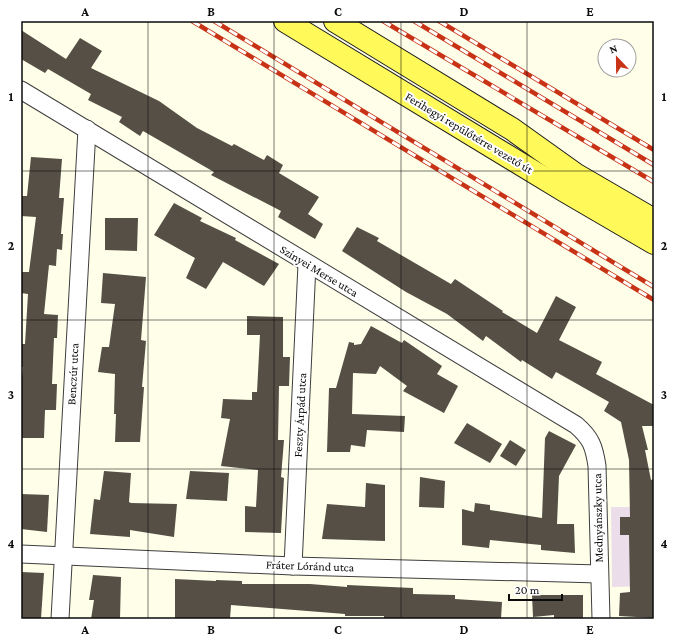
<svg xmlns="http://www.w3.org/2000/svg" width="675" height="640" font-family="'Crimson Pro',serif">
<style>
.industrial{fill:#ebdeea}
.building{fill:#554f46}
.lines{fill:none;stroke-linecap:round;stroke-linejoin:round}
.minor-casing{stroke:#3e3e3e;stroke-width:19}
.primary-casing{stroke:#1c1c1c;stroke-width:24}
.minor{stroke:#fff;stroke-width:17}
.primary{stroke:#fff959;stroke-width:22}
.rail-casing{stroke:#c83216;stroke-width:4.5}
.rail{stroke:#fff;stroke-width:3;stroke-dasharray:9;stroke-linecap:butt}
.grid{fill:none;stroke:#0b0b0b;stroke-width:1;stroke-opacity:0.55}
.labels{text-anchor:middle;stroke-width:4;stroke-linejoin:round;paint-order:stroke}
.street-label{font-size:12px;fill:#0b0b0b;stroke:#fff}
.neatline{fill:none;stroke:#0b0b0b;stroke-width:1.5}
.grid-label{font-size:13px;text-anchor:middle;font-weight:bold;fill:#0b0b0b}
</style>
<rect width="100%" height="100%" fill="#ffffe9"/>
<polygon class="industrial" points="611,507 654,507 654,586 612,587"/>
<g class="building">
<polygon points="21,30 66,59 80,38 102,51 91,68 159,101 197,128 232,146 234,144 264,160 267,155 283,165 279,173 319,197 308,214 323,224 315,239 278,217 281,211 211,175 214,172 143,131 140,136 119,122 122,117 88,100 91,94 48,69 45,73 21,59"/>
<polygon points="31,157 62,159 59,198 64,198 61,234 63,234 62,250 57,249 56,266 49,265 44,314 58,315 57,338 54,338 52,384 57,384 56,410 45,410 44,438 21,438 21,388 23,367 21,367 21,344 25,344 28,294 21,293 21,272 29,272 36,217 21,216 21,196 27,196"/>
<polygon points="174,203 202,218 200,221 236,238 235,240 279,264 264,286 223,262 206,289 186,278 195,258 154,235"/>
<polygon points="105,218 138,218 137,251 105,250"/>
<polygon points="357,227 379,238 377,241 451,284 455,279 503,311 502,312 537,333 556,296 576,307 559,340 602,362 596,374 654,405 654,426 642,426 648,450 645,450 651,480 654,479 654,618 619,616 620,593 630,592 629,535 620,535 620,517 630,517 629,460 621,422 604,411 609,402 556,372 552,379 522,360 521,362 486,336 483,341 447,314 406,292 342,251"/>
<polygon points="103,273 146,277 141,340 146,341 142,387 144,387 140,442 115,442 116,414 114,414 115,374 98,372 102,347 109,347 115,304 101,303"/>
<polygon points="247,316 283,317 283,357 290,357 289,386 279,386 278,440 284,440 281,477 284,478 281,533 245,532 245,506 256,507 258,470 221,466 230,419 221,418 223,399 252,400 252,392 257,392 260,335 247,335"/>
<polygon points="371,326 402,343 404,340 442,366 437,374 458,386 444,413 403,391 407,386 380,366 376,374 353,373 352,414 405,416 404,432 367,430 365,447 351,445 350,452 327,452 329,388 336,388 349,342 354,343 354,345 361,344"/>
<polygon points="467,423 502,444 490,463 454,443"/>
<polygon points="549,431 576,445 559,476 557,524 574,524 575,553 541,550 541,545 490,540 489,548 462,545 462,509 474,512 475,503 490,505 490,510 542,518 545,438"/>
<polygon points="510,440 526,450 516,466 500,456"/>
<polygon points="104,471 131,473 129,502 131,503 177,504 174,537 130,530 130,537 90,534 94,499 100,500"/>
<polygon points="190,471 229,473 227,501 186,499"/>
<polygon points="420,477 445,481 444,508 419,507"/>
<polygon points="366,483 385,485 385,541 322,539 327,504 365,507"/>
<polygon points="21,494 49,495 47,532 21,529"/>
<polygon points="21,572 44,573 41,619 21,619"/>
<polygon points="93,575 121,577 120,619 91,619 94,600 89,600"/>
<polygon points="175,579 216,581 216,580 242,581 242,584 310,584 347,587 347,585 413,588 413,594 455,595 455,599 502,602 501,619 384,619 384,616 345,616 345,614 231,605 230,619 175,619"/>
<polygon points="532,595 583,595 583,619 554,619 554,615 533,617"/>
</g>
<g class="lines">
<g class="minor-casing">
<g id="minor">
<path d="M21 90 576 425C591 438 594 446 597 466L601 619"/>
<polyline points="21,554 293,566 599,574"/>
<polyline points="293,566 307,264"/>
<polyline points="60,619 87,129"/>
</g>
</g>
<g class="primary-casing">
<g id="primary">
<polyline points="285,21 565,191 654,243"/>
<polyline points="335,21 512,129 575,174 654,220"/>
</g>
</g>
<use href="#minor" class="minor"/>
<use href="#primary" class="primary"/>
<g class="rail-casing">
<g id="rail">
<polyline points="192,21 654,300"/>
<polyline points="214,21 654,287"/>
<polyline points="383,21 654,182"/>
<polyline points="414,21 654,165"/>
<polyline points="439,21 654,150"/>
</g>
</g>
<use href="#rail" class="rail"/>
</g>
<path class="grid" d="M148 21V619M274 21V619M401 21V619M527 21V619M21 171H654M21 320H654M21 469H654"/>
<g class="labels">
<g class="street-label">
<text transform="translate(469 133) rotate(31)" y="4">Ferihegyi repülőtérre vezető út</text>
<text transform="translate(319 271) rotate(31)" y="4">Szinyei Merse utca</text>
<text transform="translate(73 374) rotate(-87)" y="4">Benczúr utca</text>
<text transform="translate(300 415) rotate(-87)" y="4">Feszty Árpád utca</text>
<text transform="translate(598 518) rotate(-91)" y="4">Mednyánszky utca</text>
<text transform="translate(310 566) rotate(2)" y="4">Fráter Lóránd utca</text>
</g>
</g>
<rect width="675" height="640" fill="none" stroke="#ffffff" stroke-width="44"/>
<g transform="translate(617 58) rotate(338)"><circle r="19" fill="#ffffff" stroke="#9d9d9d"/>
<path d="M0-3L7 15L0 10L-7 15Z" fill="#c83216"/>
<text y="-6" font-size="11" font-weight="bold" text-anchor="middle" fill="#0b0b0b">N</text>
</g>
<path d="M509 594v6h53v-6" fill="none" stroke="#0b0b0b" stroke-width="2"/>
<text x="515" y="594" font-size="12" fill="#0b0b0b" stroke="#ffffff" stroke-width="3" paint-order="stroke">20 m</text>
<rect x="22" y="22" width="631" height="596" class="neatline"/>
<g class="grid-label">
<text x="85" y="16">A</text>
<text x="211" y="16">B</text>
<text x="338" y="16">C</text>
<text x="464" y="16">D</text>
<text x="590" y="16">E</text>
<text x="11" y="101">1</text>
<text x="664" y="101">1</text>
<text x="11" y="250">2</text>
<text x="664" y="250">2</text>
<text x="11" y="399">3</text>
<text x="664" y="399">3</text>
<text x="11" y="548">4</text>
<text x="664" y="548">4</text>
<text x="85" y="634">A</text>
<text x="211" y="634">B</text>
<text x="338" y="634">C</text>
<text x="464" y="634">D</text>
<text x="590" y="634">E</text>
</g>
</svg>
